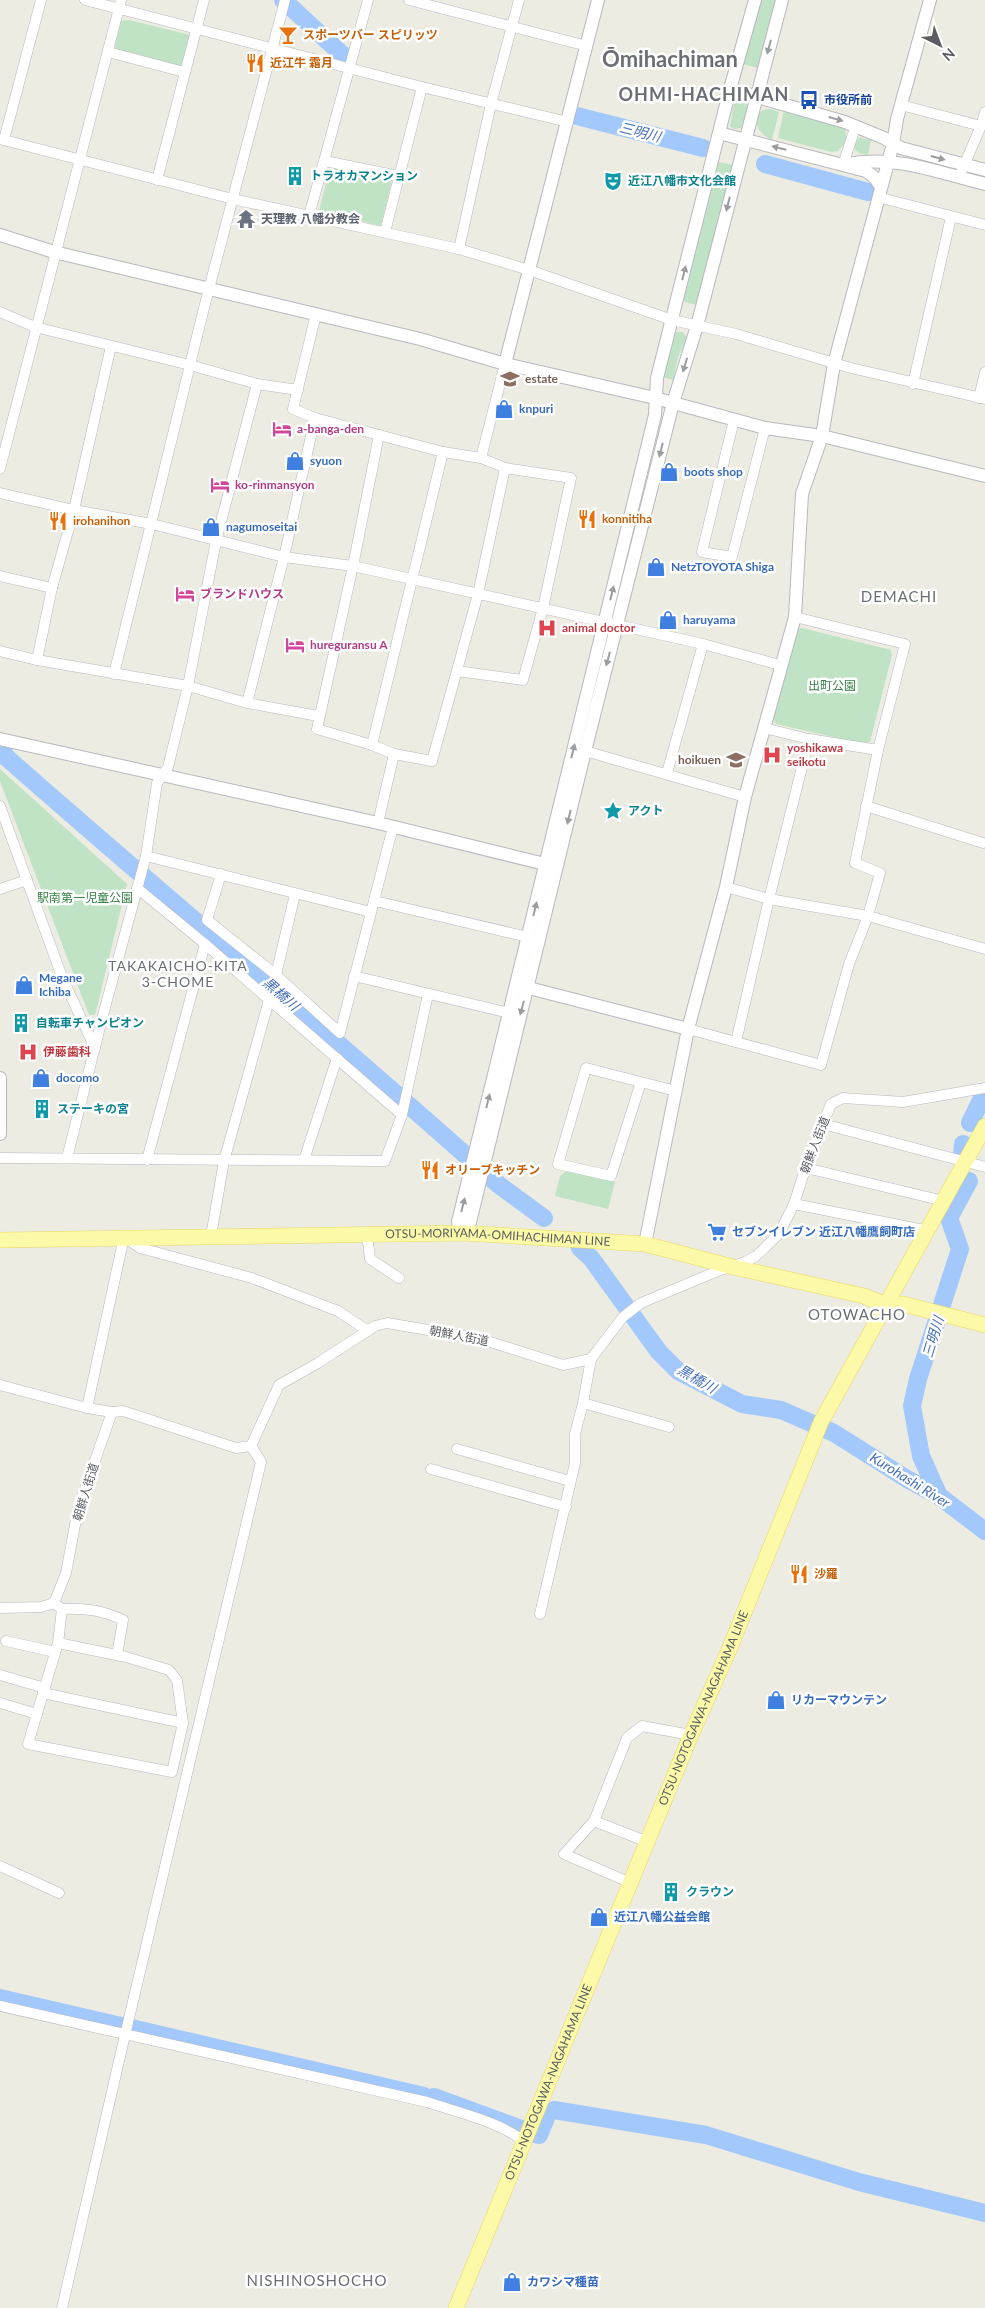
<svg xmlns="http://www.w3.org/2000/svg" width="985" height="2308" font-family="Lato,'Noto Sans JP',sans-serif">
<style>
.green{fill:#bfe3c4}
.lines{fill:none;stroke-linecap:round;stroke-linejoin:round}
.river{stroke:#a3c8fb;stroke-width:18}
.minor-casing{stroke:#b7b9be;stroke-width:11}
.tertiary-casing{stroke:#b7b9be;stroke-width:14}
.primary-casing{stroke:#ebd75c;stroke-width:16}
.minor{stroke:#fff;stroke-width:10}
.tertiary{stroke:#fff;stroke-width:12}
.primary{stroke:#fcfaa8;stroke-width:15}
.oneway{fill:#9c9da1}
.labels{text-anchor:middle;stroke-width:5;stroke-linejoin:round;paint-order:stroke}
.food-label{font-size:12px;font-weight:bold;fill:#c56008;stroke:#fff;text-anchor:start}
.transit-label{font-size:12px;font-weight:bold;fill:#164399;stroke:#fff;text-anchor:start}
.culture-label{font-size:12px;font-weight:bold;fill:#0d838f;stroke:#fff;text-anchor:start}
.worship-label{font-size:12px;font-weight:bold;fill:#5b616d;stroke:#fff;text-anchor:start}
.education-label{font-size:12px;font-weight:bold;fill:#785e54;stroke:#fff;text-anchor:start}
.shop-label{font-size:12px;font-weight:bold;fill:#366cbe;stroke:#fff;text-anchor:start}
.hotel-label{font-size:12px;font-weight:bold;fill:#b23c85;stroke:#fff;text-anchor:start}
.health-label{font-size:12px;font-weight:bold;fill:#be3a42;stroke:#fff;text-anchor:start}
.park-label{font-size:12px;fill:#388346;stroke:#fff}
.street-label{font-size:12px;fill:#5a5c62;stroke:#fff}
.water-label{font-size:14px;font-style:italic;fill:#4770bd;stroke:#fff}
.neighbourhood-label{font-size:14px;letter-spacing:1px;fill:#6b6e74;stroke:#fff}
.quarter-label{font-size:15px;letter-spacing:1px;fill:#6b6e74;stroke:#fff}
.district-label{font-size:18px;font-weight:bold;letter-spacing:1px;fill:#6b6e74;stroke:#fff}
.town-label{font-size:22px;font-weight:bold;fill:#6b6e74;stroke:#fff}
</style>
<rect width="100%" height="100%" fill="#ecece2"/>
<g class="green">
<polygon points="760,0 776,0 758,68 743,64"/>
<polygon points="129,20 190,35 183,64 179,68 118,52 115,47 121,21"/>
<path d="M741 100 747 104C747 111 745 122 741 128L734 129 730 126 734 104Z"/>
<path d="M771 109 779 112 772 140C755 133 747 110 771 109Z"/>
<polygon points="784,110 841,126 845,129 847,141 838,151 831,152 778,138"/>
<polygon points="859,138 871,140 868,155 859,153 855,150 855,143"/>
<polygon points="719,162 733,165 696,305 683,301"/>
<polygon points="330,167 392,179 381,226 319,211"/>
<polygon points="676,332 683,332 687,338 678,357 673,380 663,377"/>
<polygon points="802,628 891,650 892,655 870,742 864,744 776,724 771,716 793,630"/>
<polygon points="0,769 127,884 95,1015 89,1015 0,781"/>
<polygon points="566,1171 615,1182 608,1209 555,1196 560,1176"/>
</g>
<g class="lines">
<g class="river">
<polyline points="283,0 346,58"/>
<polyline points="577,116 703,148"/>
<polyline points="765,164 868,192"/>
<path d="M0 746 6 757C169 901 337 1039 499 1185L544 1218"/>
<polyline points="970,1123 985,1092"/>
<polyline points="962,1154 963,1144"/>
<polyline points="580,1248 591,1258 659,1352 678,1371 742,1404 781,1410 834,1433 907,1479 939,1496 985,1531"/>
<polyline points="939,1496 921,1456 912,1406 918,1379 960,1249 949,1218 969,1181"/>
<polyline points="0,1998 121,2026"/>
<polyline points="131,2028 424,2096"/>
<polyline points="434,2097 524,2130"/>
<polyline points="534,2134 539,2135 548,2113 554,2110 706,2135 859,2182 985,2213"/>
</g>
<g class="minor-casing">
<g id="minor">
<polyline points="85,0 422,87 568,122"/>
<polyline points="409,0 587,46"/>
<polyline points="108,52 184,72"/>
<polyline points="901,105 981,126"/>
<polyline points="0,139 233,199 459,249 529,270 672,320 736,334 851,368 985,399"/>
<polyline points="4,140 41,0"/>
<polyline points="325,161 398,176"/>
<polyline points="843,165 855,128"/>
<polyline points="959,177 981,126 985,112"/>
<polyline points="157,180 204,0"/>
<polyline points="878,197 985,225"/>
<polyline points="309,216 368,0"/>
<polyline points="385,232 422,87"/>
<polyline points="459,249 491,104 519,0"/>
<polyline points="0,312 35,327 190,365 257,384 298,390"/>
<polyline points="316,314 293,409 315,418 443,452 481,458 505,468 571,478 543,608 523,680 457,671"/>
<polyline points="913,384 951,217"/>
<polyline points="979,398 985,372"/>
<polyline points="734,420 702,552 732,557 765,428"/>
<polyline points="379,435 353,566 317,729 372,745 394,754 432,761 478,594 505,468"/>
<polyline points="481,458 505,364"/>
<path d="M0 469C39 312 81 156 121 0"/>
<polyline points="0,493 74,510 152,524 284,557 353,566 703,644 780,665"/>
<polyline points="0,576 52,588"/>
<polyline points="0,651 37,660 188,686 247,703 318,716"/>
<polyline points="37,660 52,588 74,510 111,346"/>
<polyline points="114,674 205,304 285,0"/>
<polyline points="247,703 284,557 315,418"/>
<polyline points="764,728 809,739 878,750"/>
<polyline points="372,745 443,452"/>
<polyline points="585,751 745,797"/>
<polyline points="667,773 703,644"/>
<polyline points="0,806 62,977 95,1048"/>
<polyline points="866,806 983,843"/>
<polyline points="378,823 394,754"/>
<polyline points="146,856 371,912"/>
<polyline points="221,874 207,920 276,975 340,1033 393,827"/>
<polyline points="726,887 769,899 868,916 985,949"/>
<polyline points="137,888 205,944 402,1115"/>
<polyline points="0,889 27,880"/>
<polyline points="375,901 528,937"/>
<polyline points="354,976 509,1013"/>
<polyline points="688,1029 821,1065 849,964 868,916 880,873 855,863 878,750 905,644 795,617"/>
<polyline points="736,1042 769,899 809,739"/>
<polyline points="641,1082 611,1176 558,1164 586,1068 676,1091"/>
<polyline points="823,1124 985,1167"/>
<polyline points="0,1158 385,1161 402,1115 428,994"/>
<polyline points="67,1158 102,1019 146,856 157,783 168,767 188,686 216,541 257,384"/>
<polyline points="147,1160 205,944"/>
<polyline points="304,1160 337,1058"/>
<polyline points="806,1168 944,1201"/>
<polyline points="794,1204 929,1231"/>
<polyline points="367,1234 370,1259 399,1278"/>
<polyline points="211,1236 224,1161 276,975 295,894"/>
<polyline points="0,1385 87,1408 112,1412"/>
<polyline points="583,1403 591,1359"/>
<polyline points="87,1408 124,1237 140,1248 252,1278 338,1311 368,1331"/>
<polyline points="457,1449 570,1481"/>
<polyline points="431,1469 566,1507"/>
<polyline points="54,1603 62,1609 58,1643 28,1744 172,1772 183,1723 177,1680 169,1670 126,1657 58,1643"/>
<polyline points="0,1608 41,1607 54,1603 66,1573 78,1509 112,1412 123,1411 236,1448 251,1446 279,1385 318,1363 375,1326 387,1323 481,1339 563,1365 591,1359 623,1317 641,1303 718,1271 745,1262 756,1256 779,1234 794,1204 808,1160 831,1104 843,1098 903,1102 985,1088"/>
<path d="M62 1609C85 1608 102 1610 123 1620L117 1655"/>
<polyline points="540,1614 575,1463 575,1434 583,1403 669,1427"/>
<polyline points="6,1641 55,1652"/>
<polyline points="0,1675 45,1688"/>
<polyline points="43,1693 183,1723"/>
<polyline points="0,1703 37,1714"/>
<polyline points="594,1821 648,1842"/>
<polyline points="0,1866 59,1893"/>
<polyline points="631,1883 564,1854 594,1821 627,1738 642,1726 691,1735"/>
<path d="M0 2006 427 2102C460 2113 497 2121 524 2141"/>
<polyline points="62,2308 125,2035 261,1462 251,1446"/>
</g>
</g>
<g class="tertiary-casing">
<g id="tertiary">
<polyline points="730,89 845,122 884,138 901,148 985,170"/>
<polyline points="719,133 866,171 875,178 881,187"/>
<path d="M846 164C897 155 936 172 985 184"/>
<polyline points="0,235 54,252 420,339 505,364 655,398 765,428 822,436 985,476"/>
<polyline points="505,364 598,0"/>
<polyline points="0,739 378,823 553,866"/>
<polyline points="521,986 688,1029"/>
<polyline points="0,1078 0,1134"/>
<polyline points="464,1233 470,1222 585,751 673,403 697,326 782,0"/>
<polyline points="464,1233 458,1222 655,415 657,378 730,89 755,0"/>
<polyline points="645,1244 688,1029 726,887 745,797 795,617 802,494 822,436 834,364 893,144 897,119 930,0"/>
</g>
</g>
<g class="primary-casing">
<g id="primary">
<path id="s1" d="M0 1240 464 1233 645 1244 733 1267 864 1296 886 1305 903 1304 985 1325"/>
<path id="s2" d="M456 2308 691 1735 729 1650 821 1422 985 1126"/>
</g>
</g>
<use href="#minor" class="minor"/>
<use href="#tertiary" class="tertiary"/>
<use href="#primary" class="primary"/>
</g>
<defs><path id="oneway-solid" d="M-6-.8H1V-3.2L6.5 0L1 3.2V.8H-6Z" transform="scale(1.25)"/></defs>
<g class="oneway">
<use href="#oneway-solid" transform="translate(769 47) rotate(105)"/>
<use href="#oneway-solid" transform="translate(836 119) rotate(16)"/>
<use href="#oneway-solid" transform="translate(779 148) rotate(-166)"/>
<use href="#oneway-solid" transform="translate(938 158) rotate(15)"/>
<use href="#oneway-solid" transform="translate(728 204) rotate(104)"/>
<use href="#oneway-solid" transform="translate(684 273) rotate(-76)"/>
<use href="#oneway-solid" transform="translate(685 365) rotate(107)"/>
<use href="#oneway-solid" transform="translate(661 450) rotate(104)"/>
<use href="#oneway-solid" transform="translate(612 593) rotate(-76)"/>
<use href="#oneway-solid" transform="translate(608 659) rotate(105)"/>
<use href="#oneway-solid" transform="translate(573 751) rotate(-76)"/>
<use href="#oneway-solid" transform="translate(569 817) rotate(103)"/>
<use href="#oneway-solid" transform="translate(535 909) rotate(-76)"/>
<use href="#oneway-solid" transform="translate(522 1008) rotate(105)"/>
<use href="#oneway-solid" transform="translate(488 1101) rotate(-76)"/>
<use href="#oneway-solid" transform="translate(463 1205) rotate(-76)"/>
</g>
<defs>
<g id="bar-bare" transform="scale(1.5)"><path d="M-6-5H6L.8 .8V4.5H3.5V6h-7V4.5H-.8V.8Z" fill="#e8710a" stroke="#fff" stroke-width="2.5" paint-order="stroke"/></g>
<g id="restaurant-bare" transform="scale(1.5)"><path d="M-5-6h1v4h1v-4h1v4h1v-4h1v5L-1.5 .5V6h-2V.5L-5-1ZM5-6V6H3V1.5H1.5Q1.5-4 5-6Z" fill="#e8710a" stroke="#fff" stroke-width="2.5" paint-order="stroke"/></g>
<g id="bus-bare" transform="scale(1.5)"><path d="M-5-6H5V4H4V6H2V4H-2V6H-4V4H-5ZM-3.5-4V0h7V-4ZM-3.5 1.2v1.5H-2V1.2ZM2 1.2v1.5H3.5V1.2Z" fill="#1a4fb4" stroke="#fff" stroke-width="2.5" paint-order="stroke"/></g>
<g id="building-bare" transform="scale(1.5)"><path d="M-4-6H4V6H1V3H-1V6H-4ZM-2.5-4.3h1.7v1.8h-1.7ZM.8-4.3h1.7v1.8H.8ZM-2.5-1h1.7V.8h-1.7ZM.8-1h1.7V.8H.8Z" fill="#0f9aa8" stroke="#fff" stroke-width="2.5" paint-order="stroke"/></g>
<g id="theatre-bare" transform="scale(1.5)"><path d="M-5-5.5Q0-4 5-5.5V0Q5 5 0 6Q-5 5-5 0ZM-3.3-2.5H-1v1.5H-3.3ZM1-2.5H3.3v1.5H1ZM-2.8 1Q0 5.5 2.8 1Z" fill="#0f9aa8" stroke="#fff" stroke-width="2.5" paint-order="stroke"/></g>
<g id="temple-bare" transform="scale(1.5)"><path d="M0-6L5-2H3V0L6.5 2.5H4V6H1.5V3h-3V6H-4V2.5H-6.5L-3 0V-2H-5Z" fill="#6b7280" stroke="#fff" stroke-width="2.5" paint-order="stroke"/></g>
<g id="school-bare" transform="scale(1.5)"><path d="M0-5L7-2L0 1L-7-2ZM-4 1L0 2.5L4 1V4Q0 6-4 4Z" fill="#8d6e63" stroke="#fff" stroke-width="2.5" paint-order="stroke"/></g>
<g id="shop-bare" transform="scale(1.5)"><path d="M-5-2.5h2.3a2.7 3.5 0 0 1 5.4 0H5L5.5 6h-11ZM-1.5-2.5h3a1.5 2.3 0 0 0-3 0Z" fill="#3f7fe0" stroke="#fff" stroke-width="2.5" paint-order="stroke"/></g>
<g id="hotel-bare" transform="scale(1.5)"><path d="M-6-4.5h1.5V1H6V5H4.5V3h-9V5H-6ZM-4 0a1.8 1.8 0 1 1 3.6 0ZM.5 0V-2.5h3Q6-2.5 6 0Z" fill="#d1479c" stroke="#fff" stroke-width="2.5" paint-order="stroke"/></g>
<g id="hospital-bare" transform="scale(1.5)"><path d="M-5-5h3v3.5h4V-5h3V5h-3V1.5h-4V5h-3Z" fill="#e0444e" stroke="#fff" stroke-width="2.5" paint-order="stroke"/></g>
<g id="sight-bare" transform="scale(1.5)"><path d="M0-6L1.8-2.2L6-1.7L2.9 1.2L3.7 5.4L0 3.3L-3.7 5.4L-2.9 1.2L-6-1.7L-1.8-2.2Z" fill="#0f9aa8" stroke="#fff" stroke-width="2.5" paint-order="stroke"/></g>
<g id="supermarket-bare" transform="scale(1.5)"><path d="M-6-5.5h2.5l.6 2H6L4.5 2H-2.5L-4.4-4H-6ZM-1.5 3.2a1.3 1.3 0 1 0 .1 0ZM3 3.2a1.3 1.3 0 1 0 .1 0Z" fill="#3f7fe0" stroke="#fff" stroke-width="2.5" paint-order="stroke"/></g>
</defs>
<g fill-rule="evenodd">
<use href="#bar-bare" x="288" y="35"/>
<use href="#restaurant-bare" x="255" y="63"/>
<use href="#bus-bare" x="809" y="100"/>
<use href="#building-bare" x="295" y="176"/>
<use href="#theatre-bare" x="613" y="181"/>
<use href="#temple-bare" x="246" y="219"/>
<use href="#school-bare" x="510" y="379"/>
<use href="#shop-bare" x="504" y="409"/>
<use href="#hotel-bare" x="282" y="429"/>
<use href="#shop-bare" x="295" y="461"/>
<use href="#shop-bare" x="669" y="472"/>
<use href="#hotel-bare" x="220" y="485"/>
<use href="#restaurant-bare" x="587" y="519"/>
<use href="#restaurant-bare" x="58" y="521"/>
<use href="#shop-bare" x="211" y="527"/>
<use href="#shop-bare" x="656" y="567"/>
<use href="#hotel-bare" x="185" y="594"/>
<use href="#shop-bare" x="668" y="620"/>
<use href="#hospital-bare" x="547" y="628"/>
<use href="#hotel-bare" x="295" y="645"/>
<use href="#hospital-bare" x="772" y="755"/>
<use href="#school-bare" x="736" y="760"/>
<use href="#sight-bare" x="613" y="811"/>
<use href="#shop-bare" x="24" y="985"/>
<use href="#building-bare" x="21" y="1023"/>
<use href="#hospital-bare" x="28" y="1052"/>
<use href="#shop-bare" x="41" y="1078"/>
<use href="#building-bare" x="42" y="1109"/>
<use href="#restaurant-bare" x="430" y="1170"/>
<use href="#supermarket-bare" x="717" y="1232"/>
<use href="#restaurant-bare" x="799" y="1574"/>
<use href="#shop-bare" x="776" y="1700"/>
<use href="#building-bare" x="671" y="1892"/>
<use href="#shop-bare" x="599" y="1917"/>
<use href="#shop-bare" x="512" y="2282"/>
</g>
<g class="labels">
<g class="food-label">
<text x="303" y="39">スポーツバー スピリッツ</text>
<text x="270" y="67">近江牛 霜月</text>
<text x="602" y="523">konnitiha</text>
<text x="73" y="525">irohanihon</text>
<text x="445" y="1174">オリーブキッチン</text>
<text x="814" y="1578">沙羅</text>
</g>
<g class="transit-label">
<text x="824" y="104">市役所前</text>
</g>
<g class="culture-label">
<text x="310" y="180">トラオカマンション</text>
<text x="628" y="185">近江八幡市文化会館</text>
<text x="628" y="815">アクト</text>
<text x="36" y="1027">自転車チャンピオン</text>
<text x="57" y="1113">ステーキの宮</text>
<text x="686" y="1896">クラウン</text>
</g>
<g class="worship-label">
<text x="261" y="223">天理教 八幡分教会</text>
</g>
<g class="education-label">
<text x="525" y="383">estate</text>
<text x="721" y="764" text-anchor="end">hoikuen</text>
</g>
<g class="shop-label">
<text x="519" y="413">knpuri</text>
<text x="310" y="465">syuon</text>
<text x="684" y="476">boots shop</text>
<text x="226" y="531">nagumoseitai</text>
<text x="671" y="571">NetzTOYOTA Shiga</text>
<text x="683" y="624">haruyama</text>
<text x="39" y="982">Megane<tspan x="39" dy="14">Ichiba</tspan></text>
<text x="56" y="1082">docomo</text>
<text x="732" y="1236">セブンイレブン 近江八幡鷹飼町店</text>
<text x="791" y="1704">リカーマウンテン</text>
<text x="614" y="1921">近江八幡公益会館</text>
<text x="527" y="2286">カワシマ種苗</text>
</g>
<g class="hotel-label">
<text x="297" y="433">a-banga-den</text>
<text x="235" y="489">ko-rinmansyon</text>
<text x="200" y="598">ブランドハウス</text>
<text x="310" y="649">hureguransu A</text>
</g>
<g class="health-label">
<text x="562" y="632">animal doctor</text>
<text x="787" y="752">yoshikawa<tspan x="787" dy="14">seikotu</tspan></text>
<text x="43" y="1056">伊藤歯科</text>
</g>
<g class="park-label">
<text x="832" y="690">出町公園</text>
<text x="85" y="902">駅南第一児童公園</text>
</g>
<g class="street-label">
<text transform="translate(815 1145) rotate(-69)" y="4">朝鮮人街道</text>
<text dy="4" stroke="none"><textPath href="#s1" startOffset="498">OTSU-MORIYAMA-OMIHACHIMAN LINE</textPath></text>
<text transform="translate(459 1336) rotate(11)" y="4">朝鮮人街道</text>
<text transform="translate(86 1492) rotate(-73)" y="4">朝鮮人街道</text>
<text dy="4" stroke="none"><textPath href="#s2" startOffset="649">OTSU-NOTOGAWA-NAGAHAMA LINE</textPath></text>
<text dy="4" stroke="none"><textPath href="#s2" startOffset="244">OTSU-NOTOGAWA-NAGAHAMA LINE</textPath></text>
</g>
<g class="water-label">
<text transform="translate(640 132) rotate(14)" y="5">三明川</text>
<text transform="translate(281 994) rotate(41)" y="5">黒橋川</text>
<text transform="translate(933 1337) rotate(-73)" y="5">三明川</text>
<text transform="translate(697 1379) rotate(30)" y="5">黒橋川</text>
<text transform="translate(910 1480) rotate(32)" y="5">Kurohashi River</text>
</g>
<g class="neighbourhood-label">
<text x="178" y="971">TAKAKAICHO-KITA<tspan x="178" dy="16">3-CHOME</tspan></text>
</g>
<g class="quarter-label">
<text x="899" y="602">DEMACHI</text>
<text x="857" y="1320">OTOWACHO</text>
<text x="317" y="2286">NISHINOSHOCHO</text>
</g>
<g class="district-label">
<text x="704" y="101">OHMI-HACHIMAN</text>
</g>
<g class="town-label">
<text x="670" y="67">Ōmihachiman</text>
</g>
</g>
<g transform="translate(940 45) rotate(138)" stroke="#ffffff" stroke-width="4" paint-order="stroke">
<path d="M0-4L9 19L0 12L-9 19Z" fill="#5a5c62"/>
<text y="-8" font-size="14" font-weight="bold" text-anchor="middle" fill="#5a5c62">N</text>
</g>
</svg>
